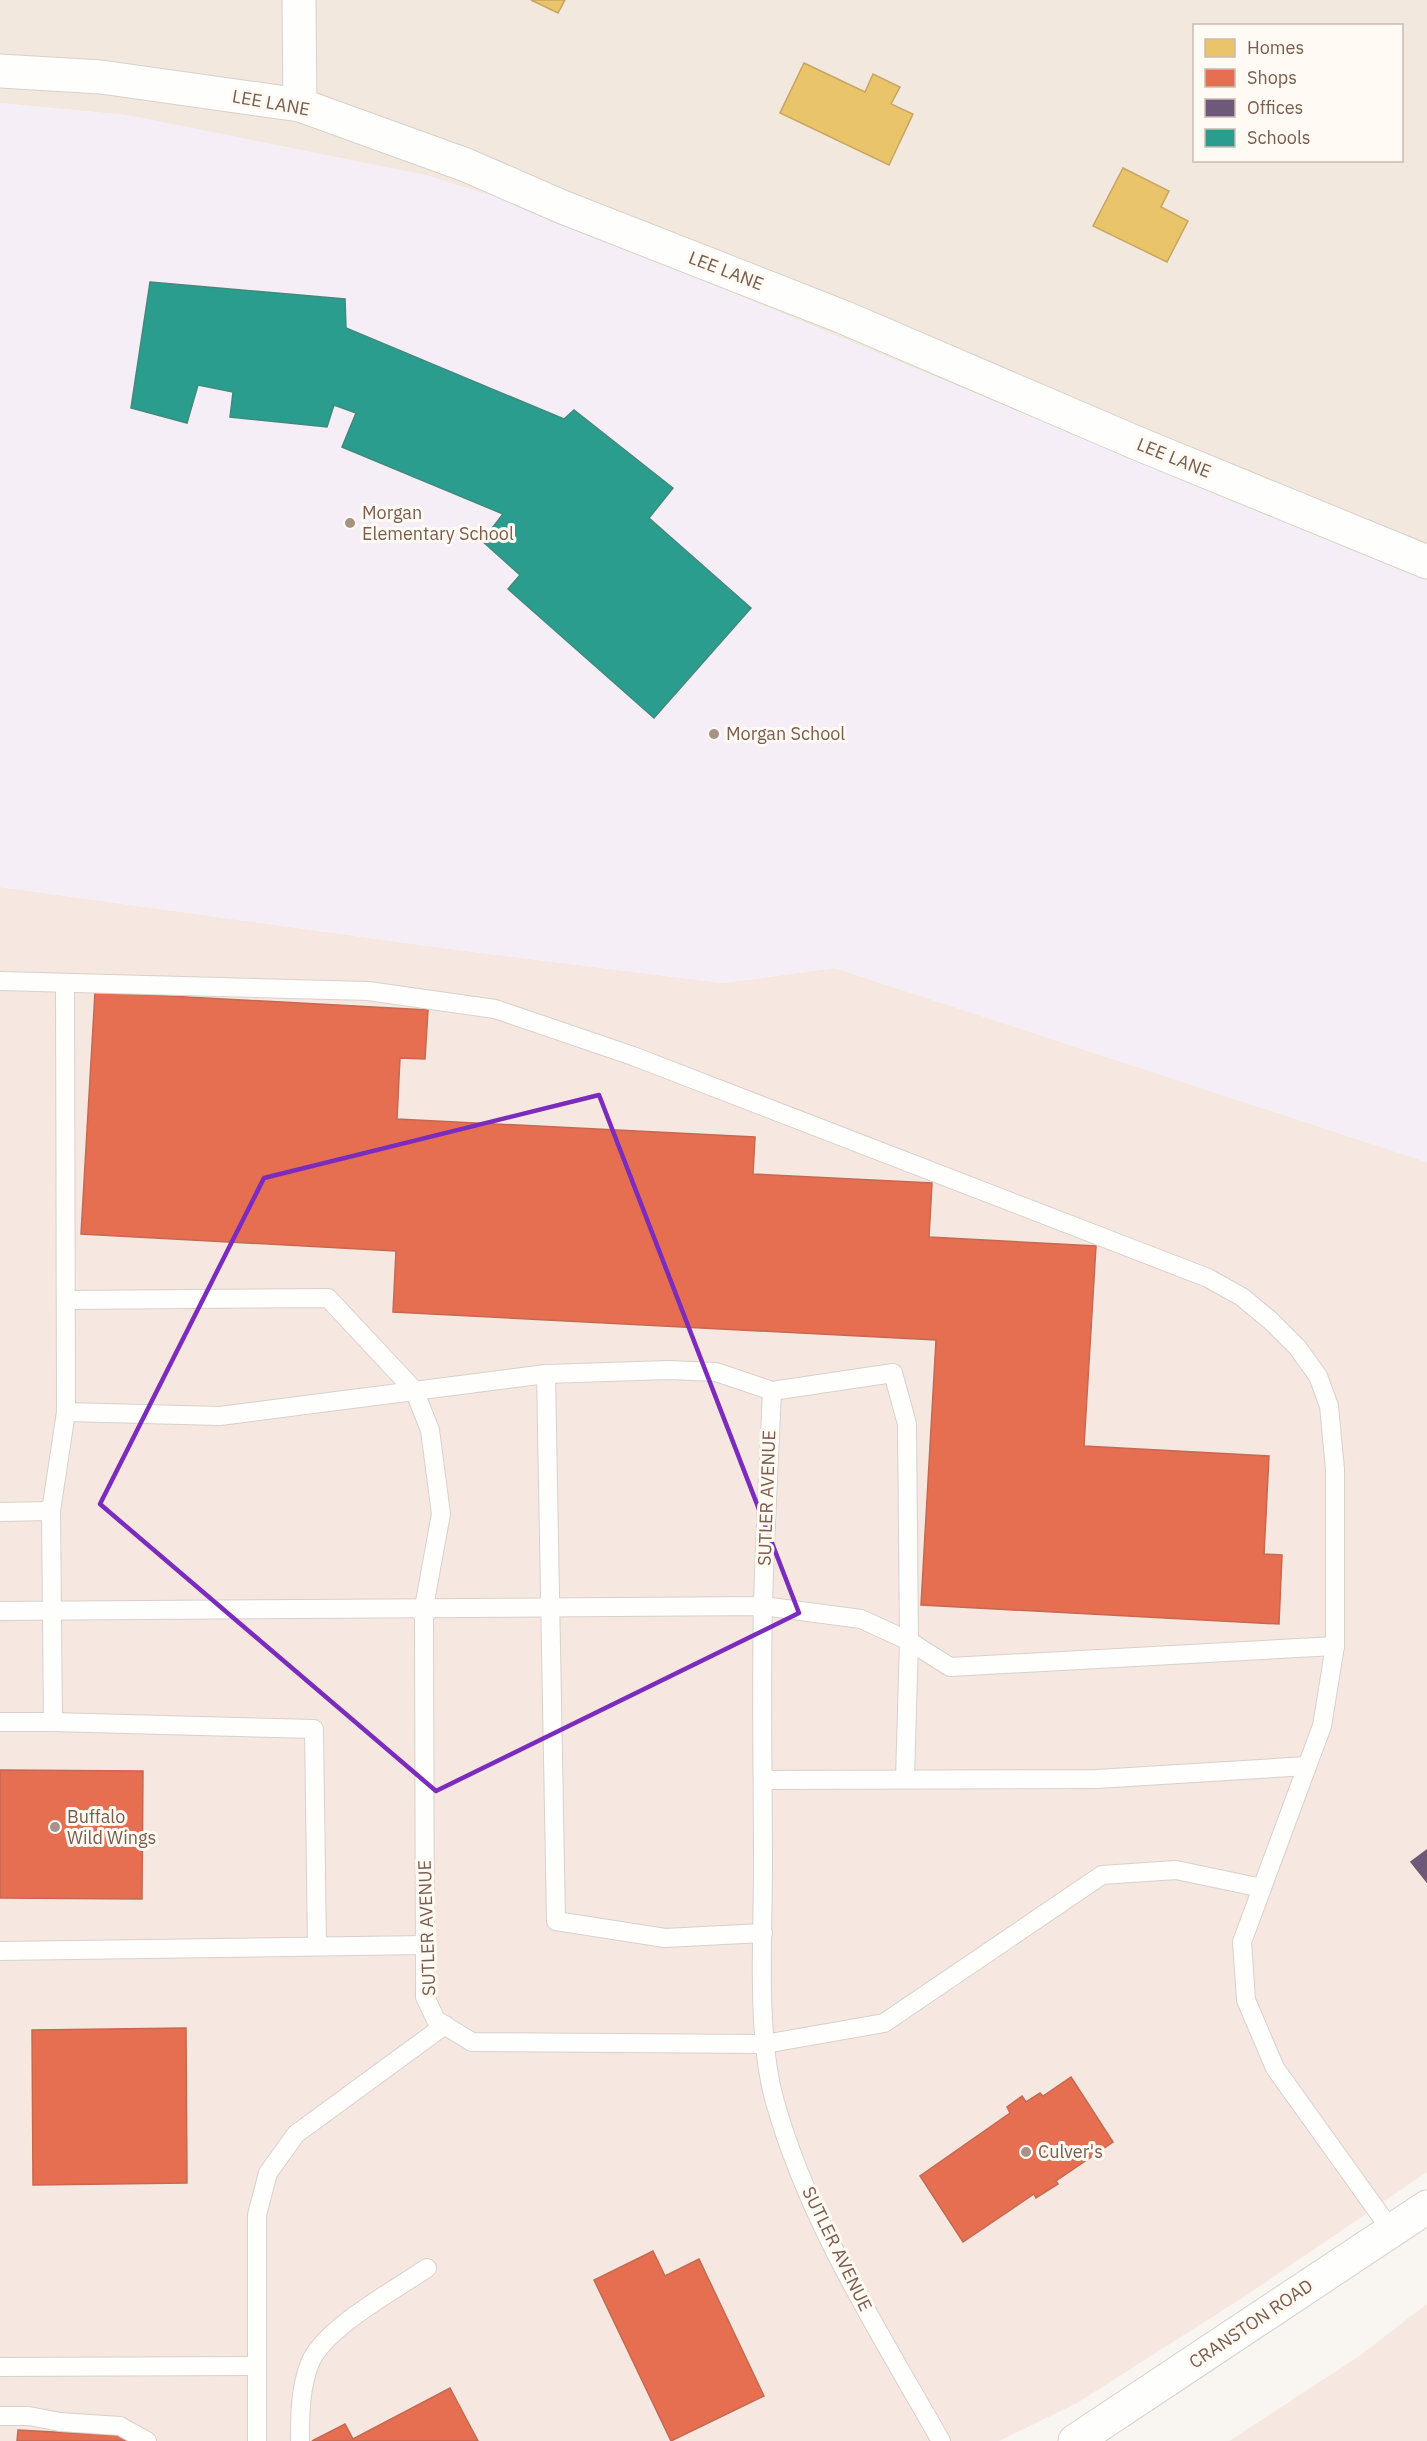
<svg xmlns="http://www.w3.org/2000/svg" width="1427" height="2441" font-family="'IBM Plex Sans',sans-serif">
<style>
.residential{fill:#f2e8de;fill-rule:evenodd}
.commercial{fill:#f6e8e1}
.education{fill:#f6eef6}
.homes{fill:#e9c46a;stroke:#c8a561;stroke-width:1.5}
.shops{fill:#e76f51;stroke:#c66950;stroke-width:1.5}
.offices{fill:#6d597a;stroke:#715a6c;stroke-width:1.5}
.schools{fill:#2a9d8f;stroke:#428a7b;stroke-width:1.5}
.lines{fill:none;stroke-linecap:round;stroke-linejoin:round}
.service-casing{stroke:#d7d1cb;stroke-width:20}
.minor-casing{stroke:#d7d1cb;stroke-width:35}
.tertiary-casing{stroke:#d7d1cb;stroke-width:35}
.service{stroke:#fefefd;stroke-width:18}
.minor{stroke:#fefefd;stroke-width:33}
.tertiary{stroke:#fefefd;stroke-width:33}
.marked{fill:none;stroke:#7b2cbf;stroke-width:4.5;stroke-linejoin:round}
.poi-dot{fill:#a69286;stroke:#fffaf3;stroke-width:2}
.labels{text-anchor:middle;stroke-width:6;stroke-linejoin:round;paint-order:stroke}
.street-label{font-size:18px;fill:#7a5c4d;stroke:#fffaf3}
.poi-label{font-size:18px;fill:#7a5c4d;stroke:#fffaf3;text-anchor:start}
</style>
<rect width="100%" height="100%" fill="#f9f5f0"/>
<path class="residential" d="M0 0H1427V580L520 205 425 175 126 115 0 103ZM1194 26H1402V160H1194Z"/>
<g class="commercial">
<polygon points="0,887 458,950 723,983 835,968 1427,1162 1427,2172 1250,2293 1077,2403 999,2441 0,2441"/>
<polygon points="1427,2304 1427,2441 1229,2441 1358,2357"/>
</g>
<polygon class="education" points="0,103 126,115 425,175 520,205 1427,581 1427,1162 835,968 723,983 458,950 0,887"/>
<g class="homes">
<polygon points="531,0 565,0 558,13"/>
<polygon points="804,63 865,92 873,74 900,87 891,104 913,114 889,165 780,113"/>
<polygon points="1123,168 1169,191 1161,207 1188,221 1167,262 1093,226"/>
</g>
<g class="shops">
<polygon points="95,992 428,1010 425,1059 400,1058 397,1119 755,1137 753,1174 932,1183 929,1237 1096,1246 1084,1446 1269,1456 1264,1554 1282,1555 1279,1624 921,1605 936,1340 393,1312 396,1251 81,1234"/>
<polygon points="0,1770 143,1771 142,1899 0,1898"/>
<polygon points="186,2028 187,2183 33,2185 32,2030"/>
<polygon points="1071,2077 1113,2142 1056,2181 1058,2184 1036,2198 1034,2194 963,2242 920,2176 1010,2113 1007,2107 1022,2096 1026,2102 1040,2093 1043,2096"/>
<polygon points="653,2251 665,2276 699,2259 764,2396 671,2441 594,2280"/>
<polygon points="450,2388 478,2441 312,2441 345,2424 353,2439"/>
<polygon points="18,2430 127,2436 127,2441 17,2441"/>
</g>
<polygon class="offices" points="1427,1850 1427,1882 1411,1862"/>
<polygon class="schools" points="150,282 345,299 346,328 564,419 574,410 673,488 649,518 751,608 654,718 508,589 520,575 482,541 503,514 342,447 356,413 334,405 327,427 230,417 233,392 198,385 187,423 131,408"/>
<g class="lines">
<g class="service-casing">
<g id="service">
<polyline points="0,981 368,991 495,1009 633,1056 1208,1278 1242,1297 1271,1321 1297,1347 1318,1376 1329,1406 1335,1469 1335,1646 1322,1726 1242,1942 1246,2000 1275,2068 1391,2230"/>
<polyline points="66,1300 328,1298 414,1390 430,1430 441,1514 424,1607 425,1997 436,2020 472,2042 765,2044 884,2023 1102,1875 1176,1870 1262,1888"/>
<polyline points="546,1374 556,1921 665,1938 763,1933"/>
<path d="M772 1391C769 1462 765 1533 763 1604 761 1692 763 1780 763 1867 763 1938 756 2036 775 2102 809 2223 880 2333 941 2441"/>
<polyline points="66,1412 220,1416 546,1374 669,1370 716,1372 772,1391 893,1373 907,1424 909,1641 905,1778"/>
<polyline points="51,1511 66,1412 65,983"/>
<polyline points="0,1512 51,1511 53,1722 0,1722"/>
<polyline points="0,1611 763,1606 861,1619 909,1641 950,1667 1335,1646"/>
<polyline points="53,1722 314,1729 317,1946"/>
<polyline points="763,1780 1097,1779 1307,1766"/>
<polyline points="0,1951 425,1945"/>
<polyline points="0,2367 256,2366"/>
<polyline points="0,2416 29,2416 60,2422 120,2426 147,2441"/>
<polyline points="257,2441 257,2215 268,2173 296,2134 445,2025"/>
<path d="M300 2441C300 2415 300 2388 310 2363 324 2328 395 2290 427 2268"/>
</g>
</g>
<g class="minor-casing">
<g id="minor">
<polyline points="299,0 300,105"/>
<polyline points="0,71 101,77 300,105 466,165 560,206 843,317 1139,444 1427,562"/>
</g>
</g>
<g class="tertiary-casing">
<polyline id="tertiary" points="1075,2441 1427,2207"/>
</g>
<use href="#service" class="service"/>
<use href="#minor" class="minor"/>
<use href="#tertiary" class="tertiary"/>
</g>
<path class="marked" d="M599 1095 799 1613 436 1791 100 1504 264 1178Z"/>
<g class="poi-dot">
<circle cx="350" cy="523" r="6"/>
<circle cx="714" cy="734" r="6"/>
<circle cx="55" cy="1827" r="6"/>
<circle cx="1026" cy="2152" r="6"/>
</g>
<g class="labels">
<g class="street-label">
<text transform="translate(271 103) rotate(10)" y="6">LEE LANE</text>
<text transform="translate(726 271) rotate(21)" y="6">LEE LANE</text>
<text transform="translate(1174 458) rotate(22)" y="6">LEE LANE</text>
<text transform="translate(767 1498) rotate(-88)" y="6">SUTLER AVENUE</text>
<text transform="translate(427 1928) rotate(-92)" y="6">SUTLER AVENUE</text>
<text transform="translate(837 2249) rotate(64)" y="6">SUTLER AVENUE</text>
<text transform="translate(1251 2324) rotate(-34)" y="6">CRANSTON ROAD</text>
</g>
<g class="poi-label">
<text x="362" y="519">Morgan<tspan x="362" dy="21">Elementary School</tspan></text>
<text x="726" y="740">Morgan School</text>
<text x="67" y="1823">Buffalo<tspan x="67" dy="21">Wild Wings</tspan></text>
<text x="1038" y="2158">Culver's</text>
</g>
</g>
<rect x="1193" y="24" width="210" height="138" fill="#fffaf3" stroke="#cabbb1" stroke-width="1.5"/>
<rect x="1205" y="39" width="30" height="18" fill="#e9c46a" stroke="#cabbb1" stroke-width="1.5"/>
<text x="1247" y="54" font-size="18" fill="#7a5c4d">Homes</text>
<rect x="1205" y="69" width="30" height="18" fill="#e76f51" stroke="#cabbb1" stroke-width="1.5"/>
<text x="1247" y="84" font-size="18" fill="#7a5c4d">Shops</text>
<rect x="1205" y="99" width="30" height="18" fill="#6d597a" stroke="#cabbb1" stroke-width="1.5"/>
<text x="1247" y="114" font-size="18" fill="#7a5c4d">Offices</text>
<rect x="1205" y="129" width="30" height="18" fill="#2a9d8f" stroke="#cabbb1" stroke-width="1.5"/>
<text x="1247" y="144" font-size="18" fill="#7a5c4d">Schools</text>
</svg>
